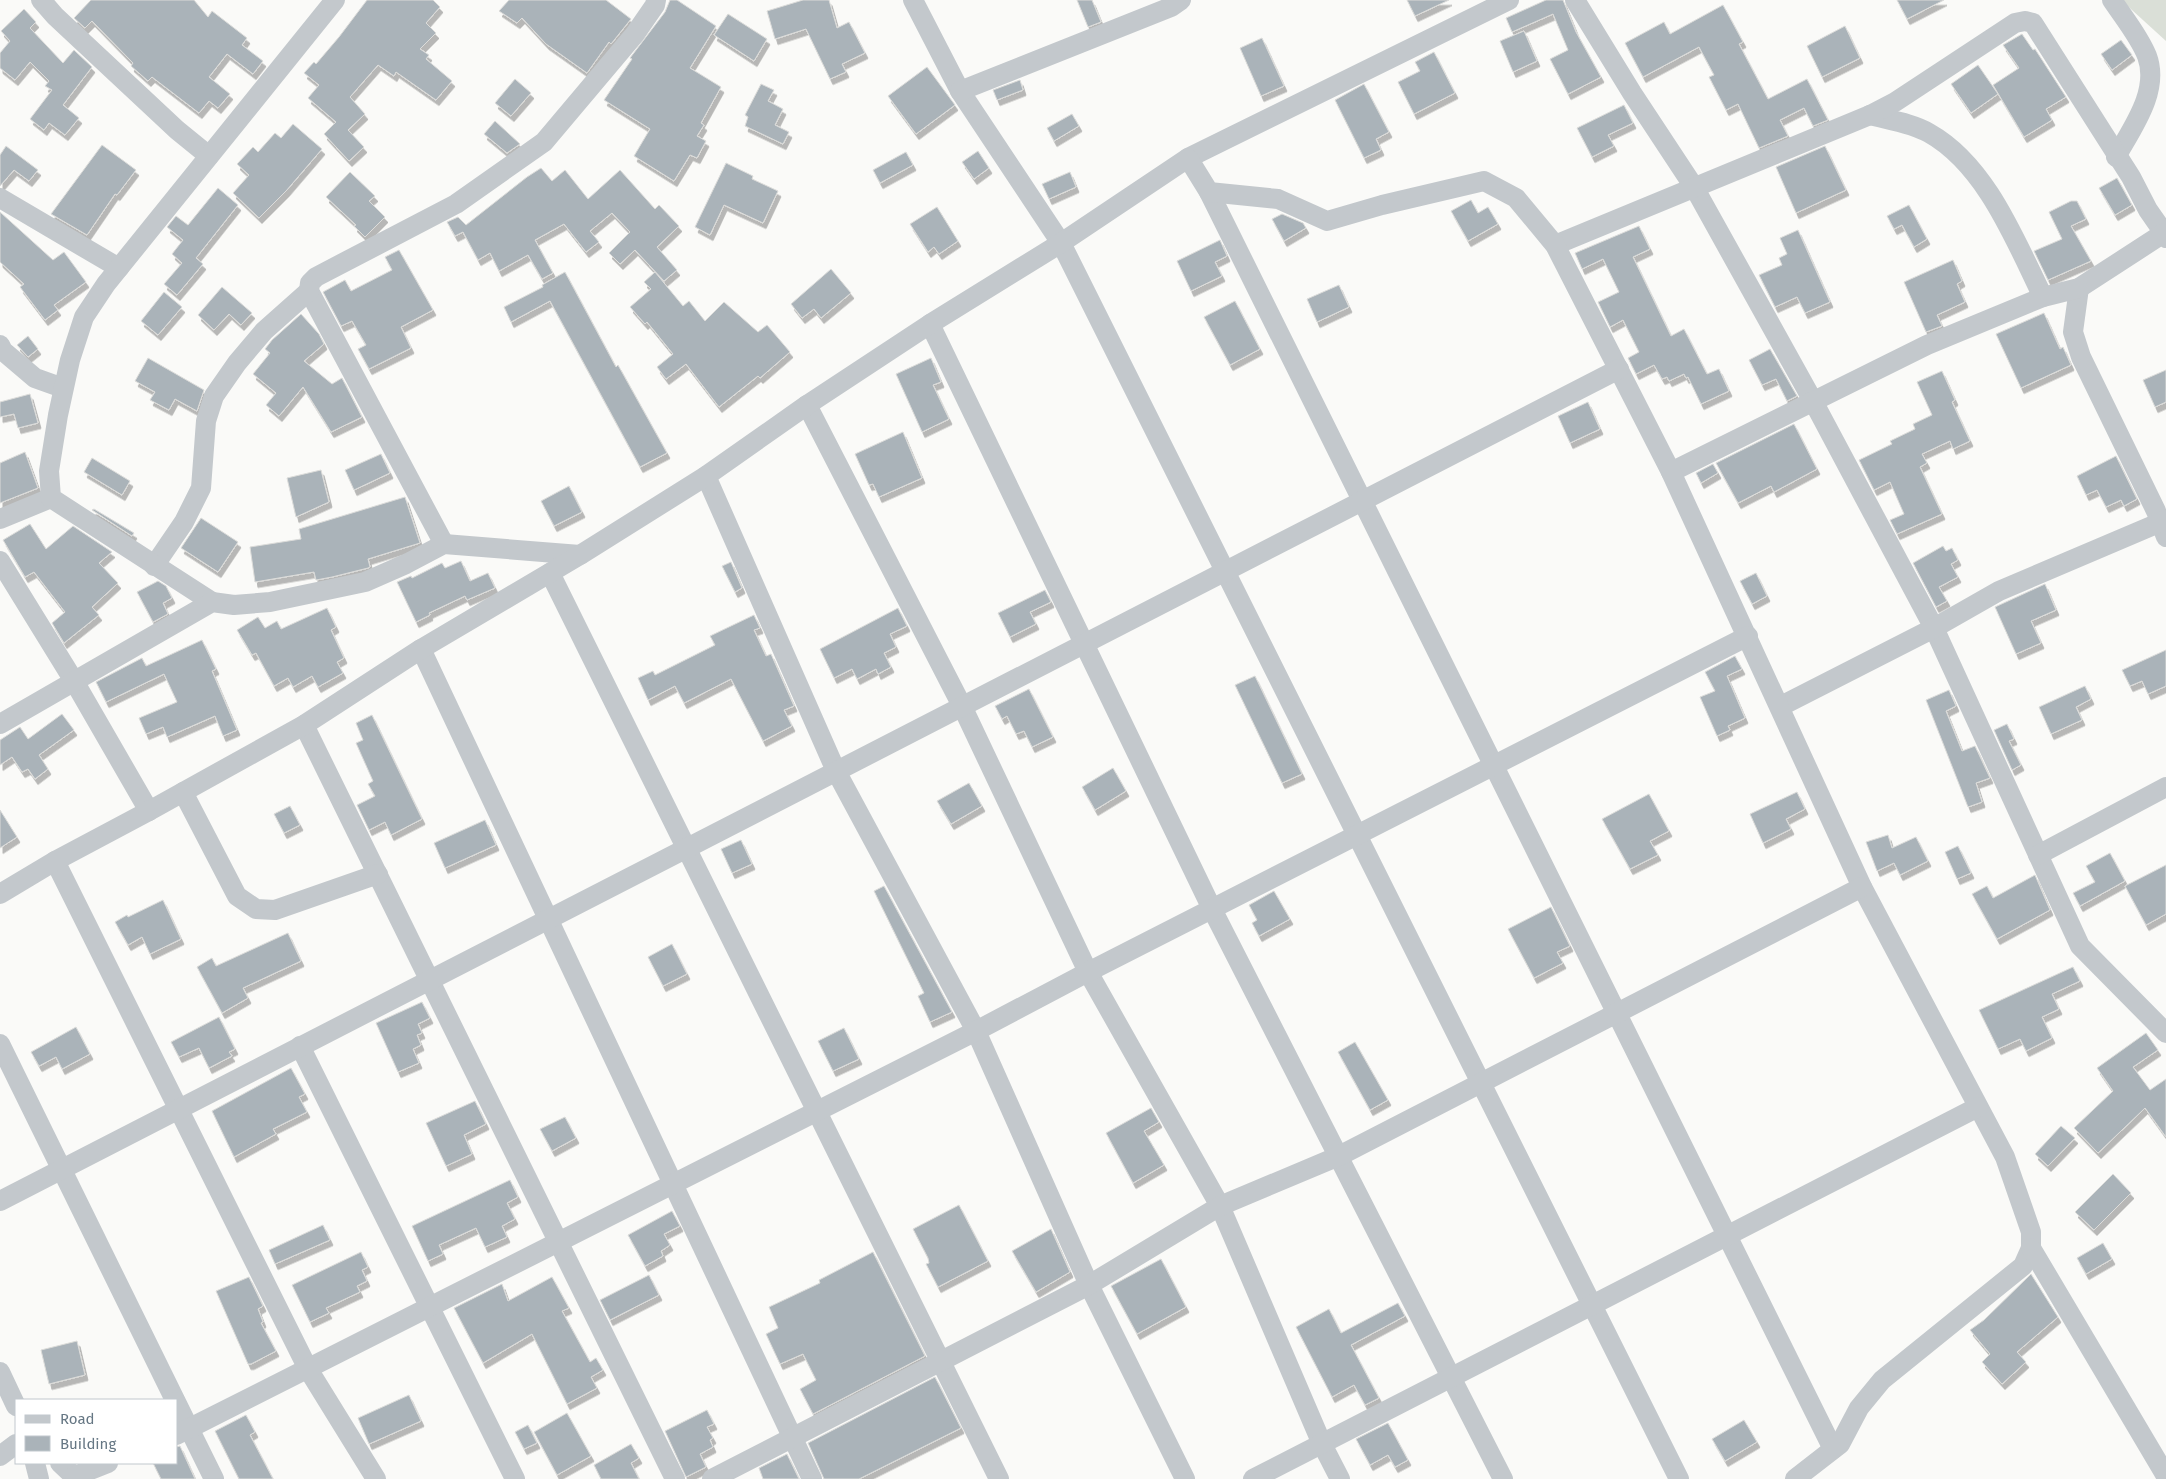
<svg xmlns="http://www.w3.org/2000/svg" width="2166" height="1479" font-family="'Fira Sans',sans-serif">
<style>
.green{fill:#dadfd7}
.building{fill:#aab3b9;stroke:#dcdcda;filter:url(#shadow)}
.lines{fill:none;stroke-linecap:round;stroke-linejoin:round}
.street{stroke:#c3c8cc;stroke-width:20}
</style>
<defs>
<filter id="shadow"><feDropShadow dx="3" dy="5.5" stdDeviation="0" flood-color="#0004"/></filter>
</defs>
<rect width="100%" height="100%" fill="#fafaf8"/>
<polygon class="green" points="2121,0 2166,0 2166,41"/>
<g class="building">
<polygon points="91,0 194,0 208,17 212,11 247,38 242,45 263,61 253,74 227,54 209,77 230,94 218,108 209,101 199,113 152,77 148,81 131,66 133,63 92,21 85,28 74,18"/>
<polygon points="367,0 433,0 440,7 426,23 436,33 420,49 429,55 426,59 452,81 436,100 396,72 394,76 378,65 350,97 365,114 348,130 364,147 349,161 324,134 336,122 308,98 319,85 304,73 314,62 316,64 339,37"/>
<polygon points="509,0 606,0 631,19 611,44 609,42 587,73 546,44 522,18 517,23 499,11"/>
<polygon points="670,0 677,0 716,26 690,68 721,87 701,123 704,125 697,136 706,141 697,158 690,155 674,181 634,156 650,129 604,100 632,59 630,58 665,12"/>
<polygon points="803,0 829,0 837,28 849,22 865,53 842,64 846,72 830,79 806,29 775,39 767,11"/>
<polygon points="1077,0 1092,0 1101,22 1088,27"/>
<polygon points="1407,0 1449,0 1415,16"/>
<polygon points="1546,0 1563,0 1576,32 1601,77 1568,94 1550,59 1568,50 1553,14 1512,32 1506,18"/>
<polygon points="1897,0 1944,0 1907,19"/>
<polygon points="1723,5 1743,42 1739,44 1768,99 1807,79 1828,120 1813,126 1804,108 1780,120 1788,136 1759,148 1738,104 1726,110 1709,77 1714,75 1699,47 1643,77 1625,43 1664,22 1670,34"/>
<polygon points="24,9 36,22 30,28 63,63 74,50 92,67 63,105 79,118 65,135 49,123 44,130 30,119 52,90 45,86 49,81 30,62 15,80 0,68 0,53 10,41 1,31"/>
<polygon points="728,14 767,39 754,61 714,35"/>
<polygon points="1845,26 1860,58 1822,77 1807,46"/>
<polygon points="1524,31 1537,61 1513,72 1500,41"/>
<polygon points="2022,34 2033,50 2035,49 2066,97 2046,109 2052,120 2024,137 1993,85 2019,68 2003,45"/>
<polygon points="1262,38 1284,86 1261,96 1240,48"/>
<polygon points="2121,40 2132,55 2112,70 2101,54"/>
<polygon points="1434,52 1455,93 1414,114 1398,82 1420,71 1415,62"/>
<polygon points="1978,65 1998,94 1971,113 1951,84"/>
<polygon points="927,67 955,105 916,134 888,96"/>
<polygon points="515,79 531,93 511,116 495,103"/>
<polygon points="1020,80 1023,90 997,100 993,90"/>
<polygon points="761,84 774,90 768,101 783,109 775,125 789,132 783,144 745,126 748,117 745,115"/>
<polygon points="1364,84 1389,132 1376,139 1381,150 1364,158 1335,100"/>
<polygon points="1624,105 1633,123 1608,135 1614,146 1592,157 1577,128"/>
<polygon points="1072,114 1079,126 1054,141 1047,128"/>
<polygon points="495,121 520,144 507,153 484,134"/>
<polygon points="293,124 322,149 286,191 259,218 233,193 249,175 237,164 253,147 258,152 275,133 281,138"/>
<polygon points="102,145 136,170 117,195 115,194 87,235 51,214"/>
<polygon points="6,146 38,170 29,181 14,170 0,186 0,155"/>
<polygon points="1825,146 1846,190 1796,213 1776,167"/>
<polygon points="978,151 989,168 974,179 962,162"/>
<polygon points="906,152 913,165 880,183 873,170"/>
<polygon points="726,163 753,176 752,179 778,191 763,223 724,205 710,235 695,227"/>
<polygon points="541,168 552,181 565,170 588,199 620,170 655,209 659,205 679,226 657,247 677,270 664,281 635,250 620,264 609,253 630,232 612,213 590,231 599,242 586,252 564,224 535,240 553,273 542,279 528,255 499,271 490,253 478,260 463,232 455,236 447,222 458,217 466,225 527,177"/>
<polygon points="350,172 375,196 369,201 385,217 365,237 354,226 356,225 326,197"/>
<polygon points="1070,172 1076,187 1049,199 1042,184"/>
<polygon points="2117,178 2132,205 2115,215 2099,188"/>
<polygon points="218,188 238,205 196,258 203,264 177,295 164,284 182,263 172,254 183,240 167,227 176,216 188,225"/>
<polygon points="1471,200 1478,213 1488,207 1498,224 1468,241 1451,211"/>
<polygon points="2071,201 2077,201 2086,219 2071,226 2091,261 2048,280 2034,251 2062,239 2049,212"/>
<polygon points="1909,205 1927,239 1914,247 1902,225 1894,229 1887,216"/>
<polygon points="937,207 958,241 939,254 934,247 928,252 910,224"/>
<polygon points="0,212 53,260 64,252 86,282 54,305 58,310 45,320 20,287 24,284 0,262"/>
<polygon points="1282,214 1303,223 1306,228 1284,241 1272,219"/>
<polygon points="1639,226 1650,249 1633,257 1671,336 1684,329 1707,374 1719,369 1729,391 1701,404 1688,377 1686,378 1684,374 1669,381 1667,377 1662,379 1654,365 1636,374 1628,358 1639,352 1623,320 1610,327 1598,302 1619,292 1603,259 1582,269 1575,253"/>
<polygon points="1798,230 1830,302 1805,313 1797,297 1775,307 1759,275 1782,265 1779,258 1787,254 1780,238"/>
<polygon points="1220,240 1227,256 1215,262 1222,276 1191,291 1177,261"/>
<polygon points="399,250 433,310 401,327 411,348 369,369 358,349 366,345 352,321 341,326 323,292 345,280 351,291 392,270 385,257"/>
<polygon points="1953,260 1962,281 1957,284 1965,302 1937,315 1942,326 1926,332 1904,282"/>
<polygon points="831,269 851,293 821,318 814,309 802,318 791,304"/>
<polygon points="565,272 616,367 618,365 667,453 640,467 550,301 511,322 504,307 543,287 542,285"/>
<polygon points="655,272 683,306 689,301 705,321 724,302 758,332 767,325 790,352 760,378 758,376 719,407 686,364 666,379 657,367 673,354 647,322 645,324 630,307 651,289 644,282"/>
<polygon points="1339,285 1349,307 1317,322 1307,299"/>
<polygon points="222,287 252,313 241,325 229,314 214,330 198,315"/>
<polygon points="164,292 182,307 158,335 141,321"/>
<polygon points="1235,301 1260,349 1230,365 1204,317"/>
<polygon points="2044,313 2060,349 2063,347 2071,365 2021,388 1996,334"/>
<polygon points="301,314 319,334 324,344 304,361 332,384 342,378 362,417 331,432 303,387 279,416 266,405 276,393 253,374 270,353 265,349 272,340"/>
<polygon points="28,336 38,349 28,357 17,345"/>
<polygon points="1770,349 1797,396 1787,401 1776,379 1762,385 1749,360"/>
<polygon points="148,358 204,390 197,411 175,399 169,410 150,400 155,392 135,381"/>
<polygon points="931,358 941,382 933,385 949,419 922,432 896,374"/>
<polygon points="2166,370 2166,402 2155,407 2143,380"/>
<polygon points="1942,371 1955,400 1952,402 1970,441 1953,449 1950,441 1922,454 1927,463 1920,467 1942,514 1897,534 1890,520 1904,514 1890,482 1874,490 1859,460 1892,444 1890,441 1915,429 1913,424 1932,415 1917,382"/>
<polygon points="30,394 38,423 18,428 14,414 0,417 0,402"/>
<polygon points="1588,402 1600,429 1570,443 1558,416"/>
<polygon points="1794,424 1817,469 1774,492 1771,486 1738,503 1716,463"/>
<polygon points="903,432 922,478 879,497 873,484 869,485 855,454"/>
<polygon points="25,452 38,488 0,503 0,463"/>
<polygon points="381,454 390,473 354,490 345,470"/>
<polygon points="2116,456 2137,499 2124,506 2121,500 2106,507 2097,490 2086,495 2077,476"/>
<polygon points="92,458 130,481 122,495 84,472"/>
<polygon points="1713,464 1718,473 1701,483 1696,473"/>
<polygon points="321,470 329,502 296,517 287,478"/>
<polygon points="569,486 582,512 554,526 541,501"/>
<polygon points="405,497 420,543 368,559 370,567 368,568 332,577 316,580 314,572 255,582 250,547 301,539 299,529"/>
<polygon points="94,509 134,533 132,536 92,510"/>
<polygon points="201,518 238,542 218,572 181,548"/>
<polygon points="30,524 46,549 73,526 112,552 99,563 118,583 92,607 99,615 64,643 52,623 65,612 34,572 25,577 3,540"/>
<polygon points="1943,546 1946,551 1952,548 1958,560 1951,564 1958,577 1939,587 1947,601 1936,607 1913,563"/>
<polygon points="461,561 470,581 488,573 495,588 467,600 465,596 429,613 430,615 416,622 397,582 411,576 412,578 442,563 445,568"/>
<polygon points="731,562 742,588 735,592 722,566"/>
<polygon points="1756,573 1767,596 1752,604 1740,581"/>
<polygon points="158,581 166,586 172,598 163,603 168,614 153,622 137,592"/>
<polygon points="2045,584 2056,610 2031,621 2041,643 2016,654 1995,607"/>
<polygon points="1045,590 1051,602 1030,612 1036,624 1010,637 998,613"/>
<polygon points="327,608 336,627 331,630 344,658 337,662 343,673 318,687 312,676 293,687 288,678 274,686 256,653 252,655 237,630 258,617 265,628 277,621 281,629"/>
<polygon points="898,608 907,626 890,634 896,647 884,653 891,667 878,674 876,669 857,679 852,669 834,678 820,649"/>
<polygon points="754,615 760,628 754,630 766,656 771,654 794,706 784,710 792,726 763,741 731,679 684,703 675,686 648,700 638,678 653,671 655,675 715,645 710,636"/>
<polygon points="202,640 216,669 212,671 237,730 223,736 215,716 167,737 163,727 146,734 139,718 177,702 164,674 106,702 96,682 142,658 146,666"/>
<polygon points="2166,650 2166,686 2148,694 2142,681 2130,686 2122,670"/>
<polygon points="1735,656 1742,669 1727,676 1745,718 1728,726 1730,730 1717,736 1700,697 1715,691 1705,672"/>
<polygon points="1255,676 1302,774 1282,783 1235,685"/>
<polygon points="2085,686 2091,699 2076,707 2082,720 2051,734 2039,707"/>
<polygon points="1029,689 1053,737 1032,747 1024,731 1016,734 1007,716 1002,719 995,706"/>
<polygon points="1949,690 1956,706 1946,711 1962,751 1975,746 1990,778 1976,783 1982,802 1968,807 1926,700"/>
<polygon points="62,714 74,730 39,755 48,769 35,779 28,769 22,772 12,757 0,765 0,740 20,727 28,739"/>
<polygon points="372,715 422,819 391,835 385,822 369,830 357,805 375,796 368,784 373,781 356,743 363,740 356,723"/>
<polygon points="2007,724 2014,739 2009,741 2021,765 2012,770 1994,730"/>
<polygon points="1113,768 1126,791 1095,810 1082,787"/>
<polygon points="969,783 982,806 951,824 937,801"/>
<polygon points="1797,792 1805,809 1786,819 1791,829 1763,843 1750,814"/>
<polygon points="1649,794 1669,831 1650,841 1658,855 1630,869 1602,819"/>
<polygon points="290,806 300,825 284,833 274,814"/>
<polygon points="0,810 17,837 0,848"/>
<polygon points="485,820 496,845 445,868 434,843"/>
<polygon points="1888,835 1892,848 1916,837 1928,861 1900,875 1894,863 1877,871 1866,842"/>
<polygon points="741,840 752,864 732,873 721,849"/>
<polygon points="1958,846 1971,873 1957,879 1945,852"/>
<polygon points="2110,853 2125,881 2080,906 2073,893 2095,882 2086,866"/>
<polygon points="2166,865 2166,914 2146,925 2125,886"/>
<polygon points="2035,875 2050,910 1997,939 1972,894 1987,886 1993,898"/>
<polygon points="884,886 952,1012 930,1022 918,996 924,993 874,891"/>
<polygon points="1274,891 1290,919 1259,936 1252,923 1257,920 1249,905"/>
<polygon points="163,900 181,939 150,954 142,937 128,945 115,922 127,915 128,917"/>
<polygon points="1551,907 1570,946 1557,952 1563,963 1534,978 1508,929"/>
<polygon points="288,933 301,961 243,988 248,998 222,1013 197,967 212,958 216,966"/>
<polygon points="672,944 687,974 663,986 648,957"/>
<polygon points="2073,967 2080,981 2052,994 2059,1009 2042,1017 2052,1038 2026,1051 2020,1039 1998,1049 1979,1010"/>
<polygon points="422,1002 430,1018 418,1024 422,1033 417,1035 421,1045 413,1049 419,1063 398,1072 376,1023"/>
<polygon points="219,1017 235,1049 229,1052 232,1056 209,1068 199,1048 179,1057 171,1042"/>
<polygon points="76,1027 90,1054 62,1069 56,1057 39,1066 31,1052"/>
<polygon points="844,1028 859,1059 833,1071 818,1041"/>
<polygon points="2146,1033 2158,1050 2133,1067 2150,1090 2166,1079 2166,1137 2145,1108 2098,1153 2074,1128 2113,1091 2097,1068"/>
<polygon points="1355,1042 1388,1100 1370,1110 1338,1052"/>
<polygon points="291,1068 305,1094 299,1097 307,1112 273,1129 276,1134 234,1157 212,1111"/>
<polygon points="475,1101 486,1124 464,1135 472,1154 446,1166 426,1123"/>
<polygon points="1151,1108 1159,1122 1144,1131 1164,1165 1133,1183 1106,1133"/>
<polygon points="565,1117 576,1138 552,1151 540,1129"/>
<polygon points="2061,1126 2075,1138 2048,1166 2035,1154"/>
<polygon points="2113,1174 2131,1193 2094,1230 2075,1212"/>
<polygon points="510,1180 518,1197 507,1203 515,1219 502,1226 507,1237 485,1247 476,1228 439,1245 443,1254 428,1261 412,1226"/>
<polygon points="959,1205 988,1261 938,1287 926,1264 929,1263 928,1258 913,1229"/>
<polygon points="672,1211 680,1226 664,1234 670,1245 661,1251 663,1256 645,1266 628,1235"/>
<polygon points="323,1225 330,1240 275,1264 269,1250"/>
<polygon points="1051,1229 1070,1272 1036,1292 1012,1251"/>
<polygon points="2103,1243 2112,1259 2086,1274 2077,1258"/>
<polygon points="361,1252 368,1267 362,1270 367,1281 357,1286 360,1292 326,1308 329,1313 310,1322 292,1285"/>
<polygon points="873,1252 925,1356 813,1414 800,1389 816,1380 803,1354 780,1364 766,1334 778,1328 769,1307 820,1283 819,1280"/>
<polygon points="1161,1259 1186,1307 1137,1334 1111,1286"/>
<polygon points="2031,1274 2058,1317 2017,1352 2026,1362 2002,1384 1982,1362 1990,1354 1970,1330 1984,1320"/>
<polygon points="649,1275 659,1295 610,1320 600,1300"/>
<polygon points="249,1277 263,1306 258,1309 263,1322 261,1323 276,1351 251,1364 248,1364 216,1291"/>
<polygon points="552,1277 569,1308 562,1311 590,1362 596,1358 603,1370 591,1377 597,1388 567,1404 532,1334 483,1363 454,1308 502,1284 508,1301"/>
<polygon points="1398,1303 1405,1316 1351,1345 1379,1398 1365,1405 1354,1385 1332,1397 1296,1327 1329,1309 1341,1333"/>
<polygon points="77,1341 85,1375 49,1384 41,1350"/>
<polygon points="935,1377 961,1428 859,1479 824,1479 808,1443"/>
<polygon points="409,1395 421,1421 369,1444 358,1418"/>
<polygon points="707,1410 714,1424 707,1427 713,1438 710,1440 713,1447 700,1454 706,1467 686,1477 665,1431"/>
<polygon points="567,1413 591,1456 557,1475 534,1432"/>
<polygon points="246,1415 255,1432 250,1435 273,1479 239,1479 215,1431"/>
<polygon points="1744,1420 1757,1442 1725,1461 1712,1439"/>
<polygon points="1388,1423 1408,1460 1395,1467 1388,1455 1370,1465 1356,1439"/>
<polygon points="528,1425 537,1443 524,1449 515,1432"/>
<polygon points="631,1444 639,1458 631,1463 639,1479 601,1479 594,1465"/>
<polygon points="180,1446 195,1479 161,1479 153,1463 176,1463 176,1447"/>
<polygon points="787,1454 799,1479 763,1479 759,1468"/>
</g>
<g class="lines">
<g class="street">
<polyline points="41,0 55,16 177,130 209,156"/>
<polyline points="913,0 960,91 1061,243 1679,1479"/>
<polyline points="1575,0 1632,93 1694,187 1813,401 1934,628 2080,946 2166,1033"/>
<path d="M2112 0C2124 18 2139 36 2147 56 2160 91 2132 128 2116 157"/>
<polyline points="960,91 1171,7 1181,0"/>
<path d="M1870 115C1889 120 1912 123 1929 133 1986 165 2015 240 2043 297"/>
<polyline points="1188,158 1509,0"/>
<polyline points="1209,192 1833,1449"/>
<polyline points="0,198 119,268"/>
<polyline points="1555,245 1870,115 1895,102 2015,23 2025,21 2033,23 2131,177 2148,210 2164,233 2166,233"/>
<polyline points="2079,288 2073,332 2081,357 2156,511 2166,537"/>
<polyline points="930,324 1212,909 1503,1479"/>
<polyline points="0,345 3,351 35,378 63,388"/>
<polyline points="807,405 962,706 1088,972 1220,1206 1322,1444 1340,1479"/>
<polyline points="1671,472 1927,345 2043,297 2079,288 2164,233 2166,238"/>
<polyline points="706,476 836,771 976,1031 1089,1285 1185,1479"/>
<polyline points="0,519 51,498"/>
<polyline points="444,544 309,291 310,283 316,277 456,204 544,142 635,34 655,5 656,0"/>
<polyline points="0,561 74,681 149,811"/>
<polyline points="154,566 184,522 201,488 206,421 214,396 237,363 264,331 309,291"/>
<polyline points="550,573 999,1479"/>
<polyline points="212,602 51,498 49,471 58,415 70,360 84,317 106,284 335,0"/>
<polyline points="421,649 812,1479"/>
<polyline points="1781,706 1934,628 1999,591 2166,520"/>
<polyline points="0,724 212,602 234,605 270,602 365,582 406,564 444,544 580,555"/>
<polyline points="304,725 675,1479"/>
<polyline points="183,792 237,896 256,909 275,910 378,874"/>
<polyline points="2038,855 2166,787"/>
<polyline points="55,861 308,1369 376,1479"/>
<polyline points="0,894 55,861 149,811 304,725 421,649 580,555 706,476 807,405 930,324 1061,243 1188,158 1209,192 1278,199 1327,221 1382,205 1484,181 1516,198 1555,245 1671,472 1862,887 2005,1157 2031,1232 2031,1248 2023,1266 1882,1380 1859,1408 1840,1444 1795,1479"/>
<polyline points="0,1044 175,1400"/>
<polyline points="300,1046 515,1479"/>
<polyline points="0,1201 1619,369"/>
<polyline points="2031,1248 2166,1476"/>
<polyline points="0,1372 16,1406"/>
<polyline points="176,1402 214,1479"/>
<polyline points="176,1435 976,1031 1088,972 1748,636"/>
<polyline points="0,1456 16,1444"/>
<polyline points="35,1463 39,1479"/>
<polyline points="60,1463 77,1479"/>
<polyline points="75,1476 108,1463"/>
<polyline points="712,1479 1089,1285 1220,1206 1339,1156 1862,887"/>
<polyline points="1253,1479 1978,1107"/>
</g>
</g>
<rect x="15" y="1399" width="162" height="65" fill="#ffffff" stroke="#c1c8cd"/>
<rect x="25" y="1415" width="25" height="8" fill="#c3c8cc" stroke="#c1c8cd"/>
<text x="60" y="1424" font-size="15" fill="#657683">Road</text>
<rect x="25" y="1436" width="25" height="15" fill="#aab3b9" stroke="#c1c8cd"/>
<text x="60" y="1449" font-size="15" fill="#657683">Building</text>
</svg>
